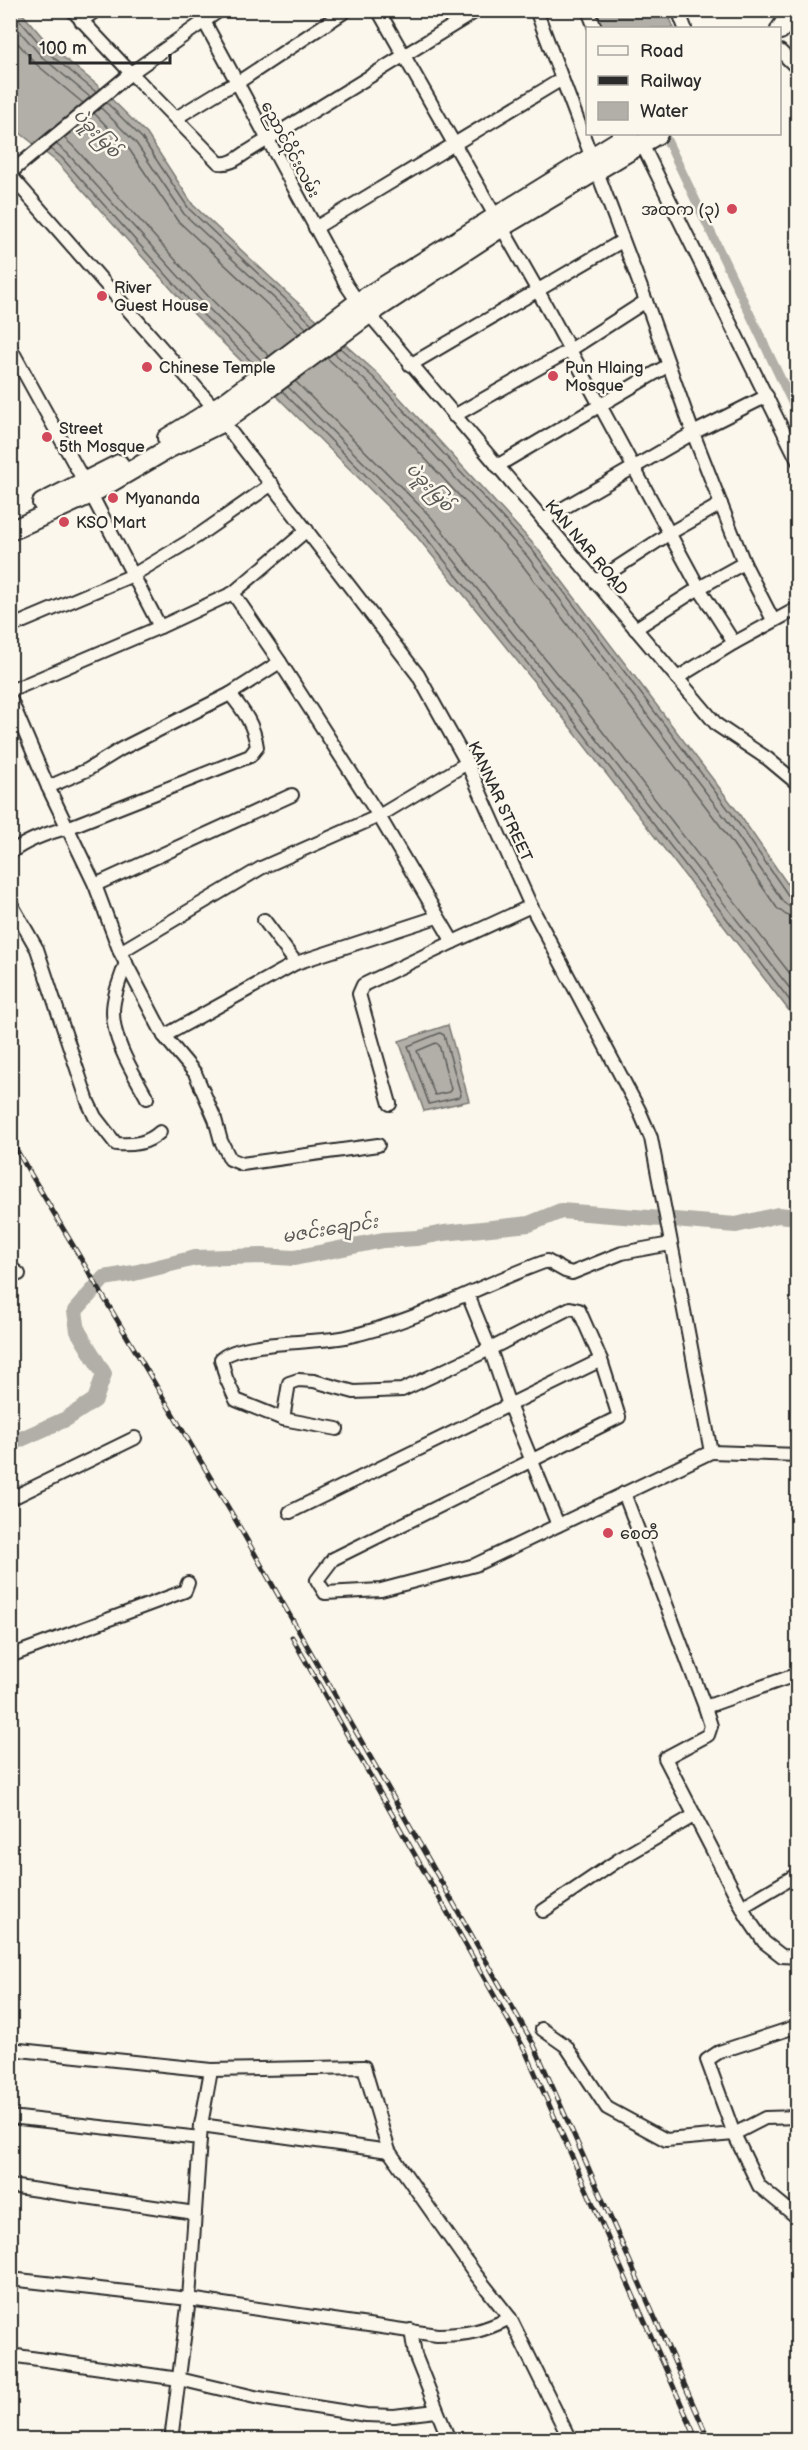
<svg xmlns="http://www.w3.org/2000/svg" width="808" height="2450" font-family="'Balsamiq Sans','Noto Sans Myanmar',sans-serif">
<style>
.water{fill:#b1afa7;stroke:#7b7a75;stroke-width:1.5}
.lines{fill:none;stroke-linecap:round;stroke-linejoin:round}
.shore{stroke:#61605d;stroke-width:1.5}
.canal{stroke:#b1afa7;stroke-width:9}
.river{stroke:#b1afa7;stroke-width:16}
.minor-casing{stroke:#2b2b2b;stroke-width:16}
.highway-casing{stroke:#2b2b2b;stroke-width:22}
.minor{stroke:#fbf7ec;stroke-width:12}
.highway{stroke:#fbf7ec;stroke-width:18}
.rail-casing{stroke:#2b2b2b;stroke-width:5}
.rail{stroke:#fbf7ec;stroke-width:3;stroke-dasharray:9;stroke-linecap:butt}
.poi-dot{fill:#d1495b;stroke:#fbf7ec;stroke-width:2}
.labels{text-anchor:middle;stroke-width:5;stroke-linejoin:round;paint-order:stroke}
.street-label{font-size:16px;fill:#2b2b2b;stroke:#fbf7ec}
.poi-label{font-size:16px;fill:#2b2b2b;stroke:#fbf7ec;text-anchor:start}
.water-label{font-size:18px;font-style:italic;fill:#5a5956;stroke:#fbf7ec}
</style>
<rect width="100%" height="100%" fill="#fbf7ec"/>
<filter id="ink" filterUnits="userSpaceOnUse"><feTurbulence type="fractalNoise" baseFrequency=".0167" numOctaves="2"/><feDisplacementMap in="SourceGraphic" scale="12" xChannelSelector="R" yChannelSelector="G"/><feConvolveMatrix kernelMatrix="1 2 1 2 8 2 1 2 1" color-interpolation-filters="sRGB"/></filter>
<g filter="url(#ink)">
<g class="water">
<polygon points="10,11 20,11 51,47 96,84 147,134 193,205 287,293 378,374 537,548 737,811 797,898 797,1021 564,719 414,533 192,312 57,162 11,126"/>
<polygon points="592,11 667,11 674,28 599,28"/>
<polygon points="448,1025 469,1101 424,1111 399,1041"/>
</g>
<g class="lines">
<g class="shore">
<polyline points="16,10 17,17 47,52 96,92"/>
<polyline points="10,20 42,57 90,97"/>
<polyline points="10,34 36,64 83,103"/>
<polyline points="107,103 142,138 189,209 312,324"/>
<polyline points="101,108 136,143 184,214 306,328"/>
<polyline points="94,113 129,149 177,220 299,334"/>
<polyline points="64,138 74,147 208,296 269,356"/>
<polyline points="56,144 67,153 202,302 262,361"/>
<polyline points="51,149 62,158 196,308 256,366"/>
<polyline points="340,348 374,378 533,551 732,814 790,898 798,901"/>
<polyline points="334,353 368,383 527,556 726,819 784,903 790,907 798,909"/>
<polyline points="327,358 362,390 520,562 719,824 777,908 786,915 798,918"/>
<polyline points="295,381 432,518 582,705 798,984"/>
<polyline points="288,387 425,524 575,711 798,999"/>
<polyline points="282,391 419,529 569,715 798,1011"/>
<polygon points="440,1033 444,1035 461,1095 459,1097 429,1104 408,1046"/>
<polygon points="436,1043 439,1045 451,1089 449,1092 435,1095 417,1051"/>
</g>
<polyline class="canal" points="664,134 798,415"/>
<polyline class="river" points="10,1444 66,1419 95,1400 104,1374 78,1331 75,1311 104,1278 134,1273 195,1258 262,1256 294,1258 383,1240 417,1238 444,1233 529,1224 561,1211 736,1225 778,1215 798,1217"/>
<g class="minor-casing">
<g id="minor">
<polyline points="198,10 347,286 358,302"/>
<path d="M220 10 131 73 219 163C230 165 238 158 247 152L478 10"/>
<polyline points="378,10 538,291 699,588 734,643"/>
<polyline points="536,10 646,301 693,433 744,563 773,620"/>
<polyline points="588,10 595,28"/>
<polyline points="678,10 685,28"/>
<polyline points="81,21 97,10"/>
<polyline points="780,51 798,69"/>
<polyline points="176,118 222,90 237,83 347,10"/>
<polyline points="642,144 798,461"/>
<polyline points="10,173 131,73 72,10"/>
<polyline points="10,175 215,409"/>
<polyline points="315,228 562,79"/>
<polyline points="369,314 717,725 768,759 798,784"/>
<polyline points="10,347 91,494 160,627"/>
<polyline points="410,365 622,241"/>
<polyline points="454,416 570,350 646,301"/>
<polyline points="223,422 418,675 467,763 531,906 639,1110 651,1138 711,1452 475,1565 381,1590 325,1593 317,1580 333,1559 619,1417 601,1360 579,1310 570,1308 490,1349 402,1390 354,1392 314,1381 298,1380 289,1383 283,1419"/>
<polyline points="497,466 667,366"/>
<polyline points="543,520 693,433 767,396"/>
<polyline points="595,582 670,533 721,504"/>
<polyline points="233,593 280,662 379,816 453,942 531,906"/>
<polyline points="10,627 133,575 196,537 272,484"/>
<polyline points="635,629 699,588 744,563"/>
<polyline points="677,678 734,643 798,608"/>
<polyline points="10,691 160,627 233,593 307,530"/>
<polyline points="230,694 280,662"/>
<polyline points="10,698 48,787 95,885 120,952 164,1036 195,1073 215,1119 221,1141 230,1159 242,1164 378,1145"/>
<path d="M10 853C27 840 47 833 67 828L250 756 257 747C254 725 244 711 230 694L121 749 87 770 48 787"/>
<polyline points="95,885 292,795"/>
<path d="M10 902 37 949 88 1102 95 1117 116 1144C133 1145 147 1144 160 1132"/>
<polyline points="264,920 296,963"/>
<polyline points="120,952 261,868 379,816 467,763"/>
<path d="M126 962C121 978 113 995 113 1012 113 1042 133 1072 147 1098"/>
<polyline points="164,1036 296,963 437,917"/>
<polyline points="390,1104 359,994 363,985 453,942"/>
<polyline points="10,1267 19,1274"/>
<polyline points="468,1295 490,1349 509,1405 558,1525"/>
<path d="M337 1429 283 1419 236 1400 226 1378 221 1359C239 1341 318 1343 346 1337 417 1322 479 1285 547 1261L565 1271 572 1273 622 1253 670 1244"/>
<polyline points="711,1452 798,1455"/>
<polyline points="624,1493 705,1707 798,1674"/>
<polyline points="10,1499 135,1438"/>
<polyline points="290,1512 601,1360"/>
<polyline points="10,1656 185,1591 188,1583"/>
<polyline points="705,1707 711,1726 708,1735 665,1758 747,1917 764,1942 782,1956 798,1957"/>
<polyline points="742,1907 798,1874"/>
<polyline points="543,1911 620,1859 695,1815"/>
<polyline points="798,2026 719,2052 707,2060 734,2134 759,2186 798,2218"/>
<polyline points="542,2029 566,2046 607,2108 666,2140 734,2134 765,2118 798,2117"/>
<polyline points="10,2049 211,2070 364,2067 389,2151 476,2275 510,2318 570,2440"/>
<path d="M211 2070 201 2125 189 2299 437 2335C467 2335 484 2331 510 2318"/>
<polyline points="10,2117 200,2138"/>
<polyline points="201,2125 389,2151"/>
<polyline points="10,2186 195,2213"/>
<polyline points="10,2279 189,2299 171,2440"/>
<polyline points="411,2330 415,2355 449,2440"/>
<polyline points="10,2355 179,2379 259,2398 366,2415 394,2416 436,2411"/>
</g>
</g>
<g class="highway-casing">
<g id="highway">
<polyline points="780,30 793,10"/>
<polyline points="167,438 228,400 358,302 629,134"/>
<polyline points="42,503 119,464"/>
<polyline points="10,531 91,494 168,449 223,422 369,314 502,227 658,134"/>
</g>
</g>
<use href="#minor" class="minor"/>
<use href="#highway" class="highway"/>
<g class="rail-casing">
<g id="rail">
<polyline points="10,1139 235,1519 534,2045 709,2440"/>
<polyline points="292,1637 525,2050 697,2440"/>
</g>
</g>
<use href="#rail" class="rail"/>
</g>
</g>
<g class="poi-dot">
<circle cx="732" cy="209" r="6"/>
<circle cx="102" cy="296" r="6"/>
<circle cx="147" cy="367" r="6"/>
<circle cx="553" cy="376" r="6"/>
<circle cx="47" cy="437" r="6"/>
<circle cx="113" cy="498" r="6"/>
<circle cx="64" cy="522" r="6"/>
<circle cx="608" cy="1533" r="6"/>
</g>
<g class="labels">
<g class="street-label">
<text transform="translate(291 149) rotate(62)" y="6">ညောင်ဝိုင်းလမ်း</text>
<text transform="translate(587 547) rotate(50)" y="6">KAN NAR ROAD</text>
<text transform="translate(501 801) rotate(65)" y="6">KANNAR STREET</text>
</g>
<g class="poi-label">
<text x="720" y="215" text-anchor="end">အထက (၃)</text>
<text x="114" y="293">River<tspan x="114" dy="18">Guest House</tspan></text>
<text x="159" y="373">Chinese Temple</text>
<text x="565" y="373">Pun Hlaing<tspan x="565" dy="18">Mosque</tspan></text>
<text x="59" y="434">Street<tspan x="59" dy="18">5th Mosque</tspan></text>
<text x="125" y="504">Myananda</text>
<text x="76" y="528">KSO Mart</text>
<text x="620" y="1539">စေတီ</text>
</g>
<g class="water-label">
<text transform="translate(97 133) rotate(47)" y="6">ပဲခူးမြစ်</text>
<text transform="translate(430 487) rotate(47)" y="6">ပဲခူးမြစ်</text>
<text transform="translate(330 1229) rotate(-9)" y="6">မဇင်းချောင်း</text>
</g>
</g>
<rect width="808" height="2450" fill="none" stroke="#fbf7ec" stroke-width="36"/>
<rect x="18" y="18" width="772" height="2414" fill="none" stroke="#2b2b2b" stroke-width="2" filter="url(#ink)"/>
<rect x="586" y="27" width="195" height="108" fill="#fbf7ec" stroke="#a8a59f" stroke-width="1.5"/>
<rect x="598" y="46" width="30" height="9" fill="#fbf7ec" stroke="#a8a59f" stroke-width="1.5"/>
<text x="640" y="57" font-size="18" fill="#2b2b2b">Road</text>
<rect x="598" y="76" width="30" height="9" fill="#2b2b2b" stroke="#a8a59f" stroke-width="1.5"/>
<text x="640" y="87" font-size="18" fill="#2b2b2b">Railway</text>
<rect x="598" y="102" width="30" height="18" fill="#b1afa7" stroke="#a8a59f" stroke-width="1.5"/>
<text x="640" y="117" font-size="18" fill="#2b2b2b">Water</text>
<path d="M30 54v9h140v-9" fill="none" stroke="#2b2b2b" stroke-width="3"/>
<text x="39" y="54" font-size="18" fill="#2b2b2b" stroke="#fbf7ec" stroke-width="4.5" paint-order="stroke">100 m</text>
</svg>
